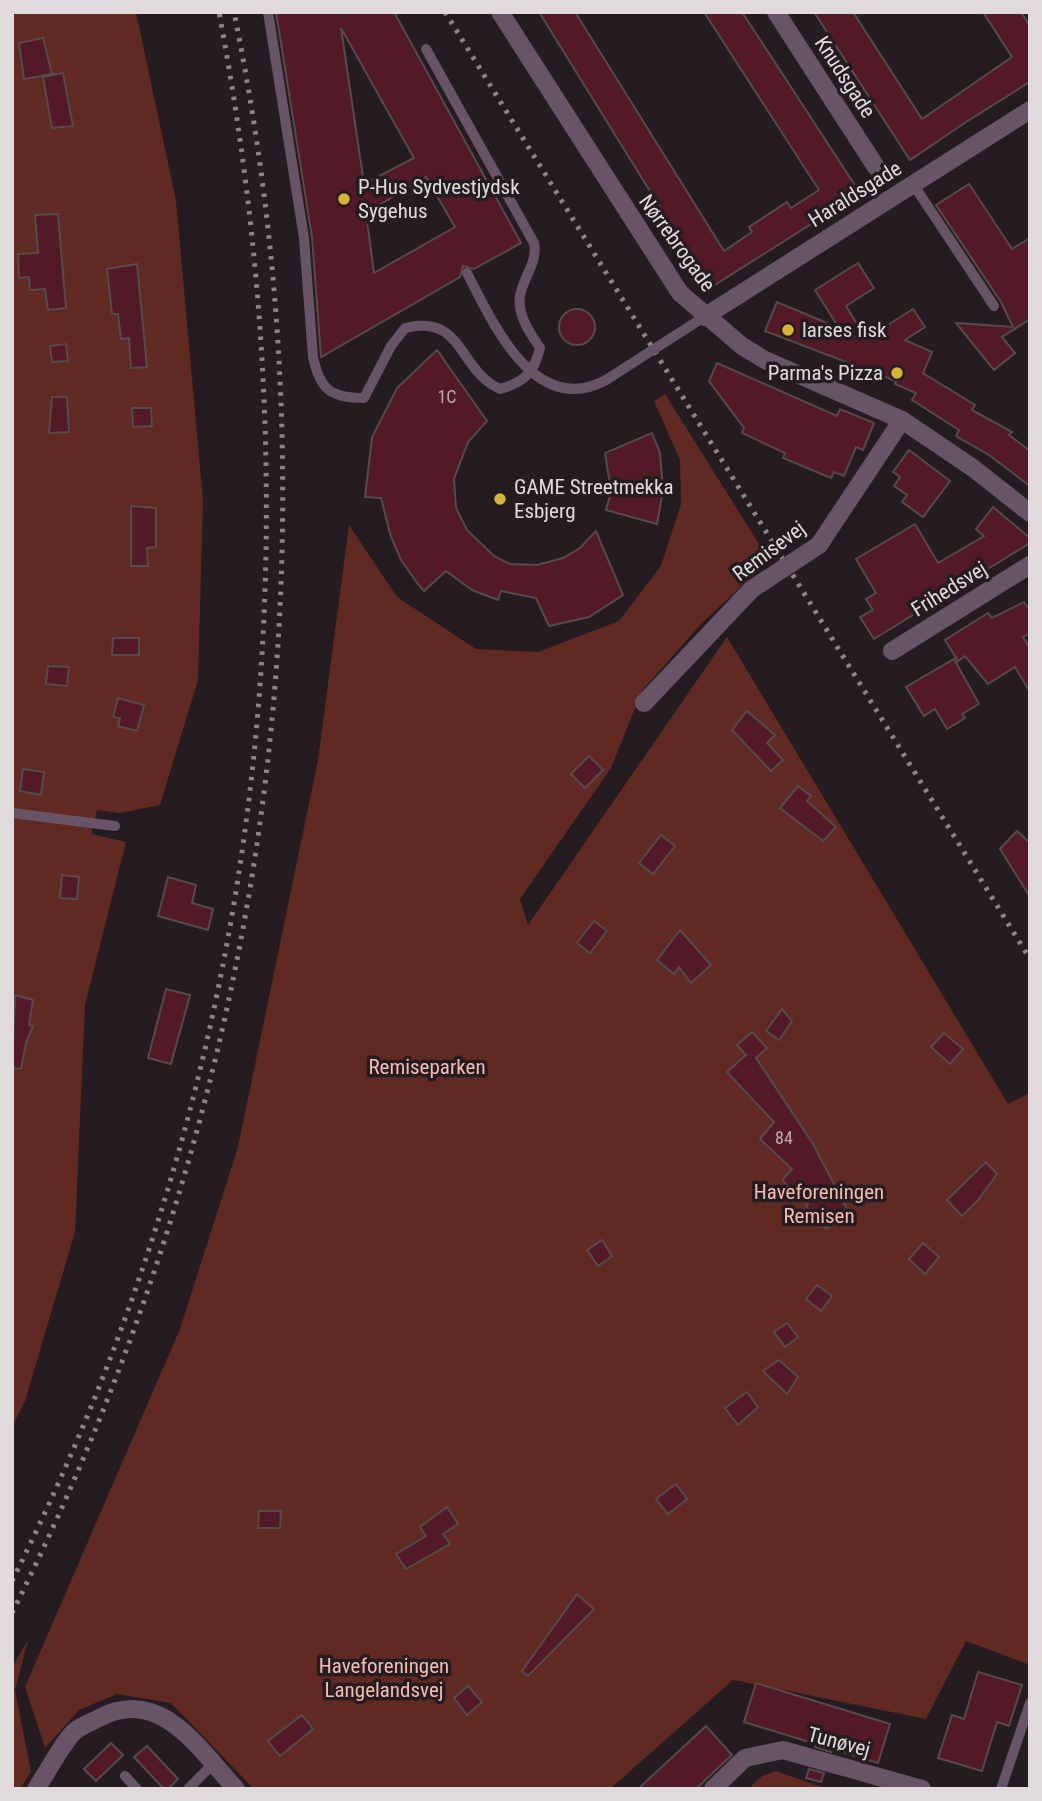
<svg xmlns="http://www.w3.org/2000/svg" width="1042" height="1801" font-family="'Roboto Condensed',sans-serif">
<style>
.green{fill:#602a22}
.building{fill:#531927;stroke:#564b4c;stroke-width:2;fill-rule:evenodd}
.lines{fill:none;stroke-linecap:round;stroke-linejoin:round}
.service{stroke:#675467;stroke-width:10}
.minor{stroke:#675467;stroke-width:18}
.tertiary{stroke:#675467;stroke-width:18}
.rail{stroke:#8c8588;stroke-width:5;stroke-dasharray:3.5 7;stroke-linecap:butt}
.service-bridge{stroke:#675467;stroke-width:10}
.minor-bridge{stroke:#675467;stroke-width:18}
.poi-dot{fill:#d7b434;stroke:#251c21;stroke-width:2.5}
.labels{text-anchor:middle;stroke-width:7;stroke-linejoin:round;paint-order:stroke}
.number-label{font-size:18px;fill:#bdaaaf}
.street-label{font-size:21px;fill:#e0dadc;stroke:#251c21}
.poi-label{font-size:21px;fill:#e0dadc;stroke:#251c21;text-anchor:start}
.park-label{font-size:21px;fill:#f6bbb1;stroke:#251c21}
</style>
<rect width="100%" height="100%" fill="#251c21"/>
<g class="green">
<polygon points="12,12 136,12 176,201 203,500 198,680 160,805 120,813 97,810 91,834 126,842 85,1005 75,1232 25,1401 12,1427"/>
<polygon points="665,394 769,560 700,625 642,691 611,768 520,899 528,925 727,637 1008,1104 1030,1093 1030,1665 966,1641 926,1719 733,1680 610,1789 254,1789 171,1703 117,1694 79,1710 45,1748 25,1687 180,1329 238,1147 318,760 349,525 397,597 476,649 538,652 619,621 661,566 681,504 680,460 654,401"/>
<polygon points="28,1640 15,1690 31,1772 20,1789 12,1789 12,1667"/>
<polygon points="776,1771 827,1789 748,1789 762,1776"/>
</g>
<g class="building">
<path d="M276 12H394L521 243 474 269 463 266 460 277 321 357 312 237ZM341 28 414 158 364 184ZM426 177 455 227 374 273 366 213Z"/>
<polygon points="539,12 575,12 724,251 752,232 749,227 787,202 791,208 819,190 704,12 742,12 860,193 710,288"/>
<polygon points="814,12 853,12 922,119 1012,57 983,12 1021,12 1030,26 1030,85 1028,83 963,124 910,160"/>
<polygon points="43,38 52,74 24,79 19,43"/>
<polygon points="63,73 73,126 52,128 43,77"/>
<polygon points="969,184 1012,249 1030,238 1030,319 1002,337 1015,353 994,370 956,323 1013,327 1001,302 936,205"/>
<polygon points="58,214 66,308 48,310 45,289 30,290 29,277 19,278 18,254 38,253 35,215"/>
<polygon points="858,263 874,288 846,306 866,339 913,309 925,327 905,340 932,352 923,373 975,405 972,410 1012,432 1009,435 1030,451 1030,486 989,455 956,436 959,430 912,400 916,393 895,384 896,381 765,331 777,302 839,328 815,290"/>
<polygon points="137,264 147,367 131,368 129,338 121,339 118,314 112,314 107,269"/>
<circle cx="577" cy="327" r="18"/>
<polygon points="66,344 68,361 52,362 50,346"/>
<polygon points="437,350 487,421 468,442 454,479 456,508 467,530 494,556 510,564 537,565 563,558 580,548 596,531 623,595 589,617 549,626 536,598 501,591 498,600 472,590 446,571 424,591 418,584 401,560 391,537 381,498 365,497 372,437 397,388"/>
<polygon points="717,363 837,416 840,409 874,423 863,450 856,447 844,476 834,472 831,478 783,458 785,453 742,433 744,428 709,381"/>
<polygon points="52,397 67,397 69,432 49,433"/>
<polygon points="132,408 151,408 152,426 133,427"/>
<polygon points="652,433 660,453 663,490 657,524 606,510 611,492 605,453"/>
<polygon points="909,450 950,481 923,517 902,502 907,495 894,486 900,477 893,472"/>
<polygon points="131,506 156,508 156,547 147,548 148,566 131,566"/>
<polygon points="993,507 1030,538 1030,543 874,639 860,617 873,610 866,599 876,593 856,559 915,524 938,563 984,536 976,529"/>
<polygon points="1024,602 1030,611 1030,633 1023,637 1030,648 1030,692 1015,667 988,684 965,656 958,661 945,640 988,613 992,618"/>
<polygon points="113,638 139,638 139,655 112,655"/>
<polygon points="954,659 979,704 962,714 965,718 947,729 935,709 924,716 906,687"/>
<polygon points="48,666 69,667 67,686 46,684"/>
<polygon points="118,698 144,705 137,731 118,726 120,718 113,717"/>
<polygon points="747,711 775,735 767,743 783,760 771,771 732,730"/>
<polygon points="589,756 603,770 585,788 571,774"/>
<polygon points="23,769 44,772 41,795 20,791"/>
<polygon points="798,786 811,796 807,801 836,827 823,841 780,808"/>
<polygon points="1017,831 1030,843 1030,897 1000,849"/>
<polygon points="661,835 675,846 653,874 639,863"/>
<polygon points="62,875 79,877 77,899 60,898"/>
<polygon points="168,877 196,885 192,903 213,909 208,930 158,916"/>
<polygon points="594,921 607,931 590,953 577,943"/>
<polygon points="680,930 711,965 691,983 679,967 674,974 657,960"/>
<polygon points="166,989 190,995 171,1064 148,1058"/>
<polygon points="15,995 33,1000 29,1025 33,1026 26,1043 21,1069 12,1068"/>
<polygon points="782,1009 792,1021 779,1040 766,1031"/>
<polygon points="752,1032 767,1048 756,1058 813,1144 848,1211 826,1229 806,1206 808,1204 784,1182 783,1179 792,1169 760,1139 774,1122 727,1072 746,1055 737,1045"/>
<polygon points="944,1033 963,1049 950,1064 931,1047"/>
<polygon points="986,1162 997,1174 978,1200 962,1216 947,1200"/>
<polygon points="602,1240 612,1256 598,1266 587,1250"/>
<polygon points="923,1243 939,1257 925,1274 909,1259"/>
<polygon points="817,1285 832,1296 821,1311 806,1299"/>
<polygon points="787,1323 798,1337 785,1347 774,1332"/>
<polygon points="779,1360 798,1377 787,1394 763,1371"/>
<polygon points="747,1392 758,1407 738,1425 725,1408"/>
<polygon points="676,1484 687,1499 668,1514 656,1499"/>
<polygon points="447,1507 458,1524 443,1534 450,1544 406,1569 396,1554 426,1536 420,1527"/>
<polygon points="259,1511 281,1511 280,1528 258,1528"/>
<polygon points="577,1594 594,1609 528,1676 522,1671"/>
<polygon points="978,1672 1022,1685 1009,1726 997,1722 982,1771 938,1758 952,1715 964,1719"/>
<polygon points="756,1683 890,1724 878,1763 832,1749 831,1752 815,1747 816,1744 744,1722"/>
<polygon points="468,1686 482,1702 467,1715 454,1698"/>
<polygon points="302,1715 313,1729 280,1756 268,1741"/>
<polygon points="706,1726 732,1755 722,1764 696,1789 638,1789"/>
<polygon points="111,1743 123,1755 96,1781 84,1769"/>
<polygon points="147,1746 178,1779 168,1789 164,1789 134,1757"/>
<polygon points="809,1769 824,1773 821,1782 806,1778"/>
</g>
<g class="lines">
<g class="service">
<path d="M268 12 304 238 313 357C320 390 331 398 364 398L391 346 405 328C464 314 457 369 500 389 524 382 534 373 540 348 530 333 517 315 520 296 523 277 538 263 534 243L426 49"/>
<polyline points="913,184 994,306"/>
<path d="M467 273C492 321 534 419 606 380"/>
<polyline points="12,813 115,826"/>
<polyline points="125,1776 137,1789"/>
<polyline points="188,1789 213,1764"/>
<polyline points="1001,1789 1030,1703"/>
</g>
<g class="minor">
<polyline points="776,12 876,167"/>
<polyline points="704,317 1030,110"/>
<polyline points="819,545 902,420"/>
<polyline points="892,651 1030,565"/>
<polyline points="644,703 752,589"/>
<path d="M36 1789C48 1771 58 1751 71 1735 77 1727 90 1723 99 1718 160 1685 199 1749 236 1789"/>
<polyline points="713,1789 745,1758 783,1750 922,1789"/>
</g>
<polyline class="tertiary" points="500,12 680,293 742,346 765,360 902,420 973,468 1030,513"/>
<g class="rail">
<polyline points="445,12 1030,959"/>
<path d="M12 1581C261 1084 321 556 219 12"/>
<path d="M12 1613C262 1113 346 563 234 12"/>
</g>
<polyline class="service-bridge" points="606,380 704,317"/>
<polyline class="minor-bridge" points="752,589 819,545"/>
</g>
<g class="poi-dot">
<circle cx="344" cy="199" r="7"/>
<circle cx="788" cy="330" r="7"/>
<circle cx="897" cy="373" r="7"/>
<circle cx="500" cy="499" r="7"/>
</g>
<g class="labels">
<g class="number-label">
<text x="447" y="403">1C</text>
<text x="784" y="1144">84</text>
</g>
<g class="street-label">
<text transform="translate(845 77) rotate(57)" y="7">Knudsgade</text>
<text transform="translate(855 194) rotate(-32)" y="7">Haraldsgade</text>
<text transform="translate(677 243) rotate(54)" y="7">Nørrebrogade</text>
<text transform="translate(769 551) rotate(-37)" y="7">Remisevej</text>
<text transform="translate(949 589) rotate(-32)" y="7">Frihedsvej</text>
<text transform="translate(839 1742) rotate(15)" y="7">Tunøvej</text>
</g>
<g class="poi-label">
<text x="358" y="194">P-Hus Sydvestjydsk<tspan x="358" dy="24">Sygehus</tspan></text>
<text x="802" y="337">larses fisk</text>
<text x="883" y="380" text-anchor="end">Parma's Pizza</text>
<text x="514" y="494">GAME Streetmekka<tspan x="514" dy="24">Esbjerg</tspan></text>
</g>
<g class="park-label">
<text x="427" y="1074">Remiseparken</text>
<text x="819" y="1199">Haveforeningen<tspan x="819" dy="24">Remisen</tspan></text>
<text x="384" y="1673">Haveforeningen<tspan x="384" dy="24">Langelandsvej</tspan></text>
</g>
</g>
<rect width="1042" height="1801" fill="none" stroke="#e0dadc" stroke-width="28"/>
</svg>
